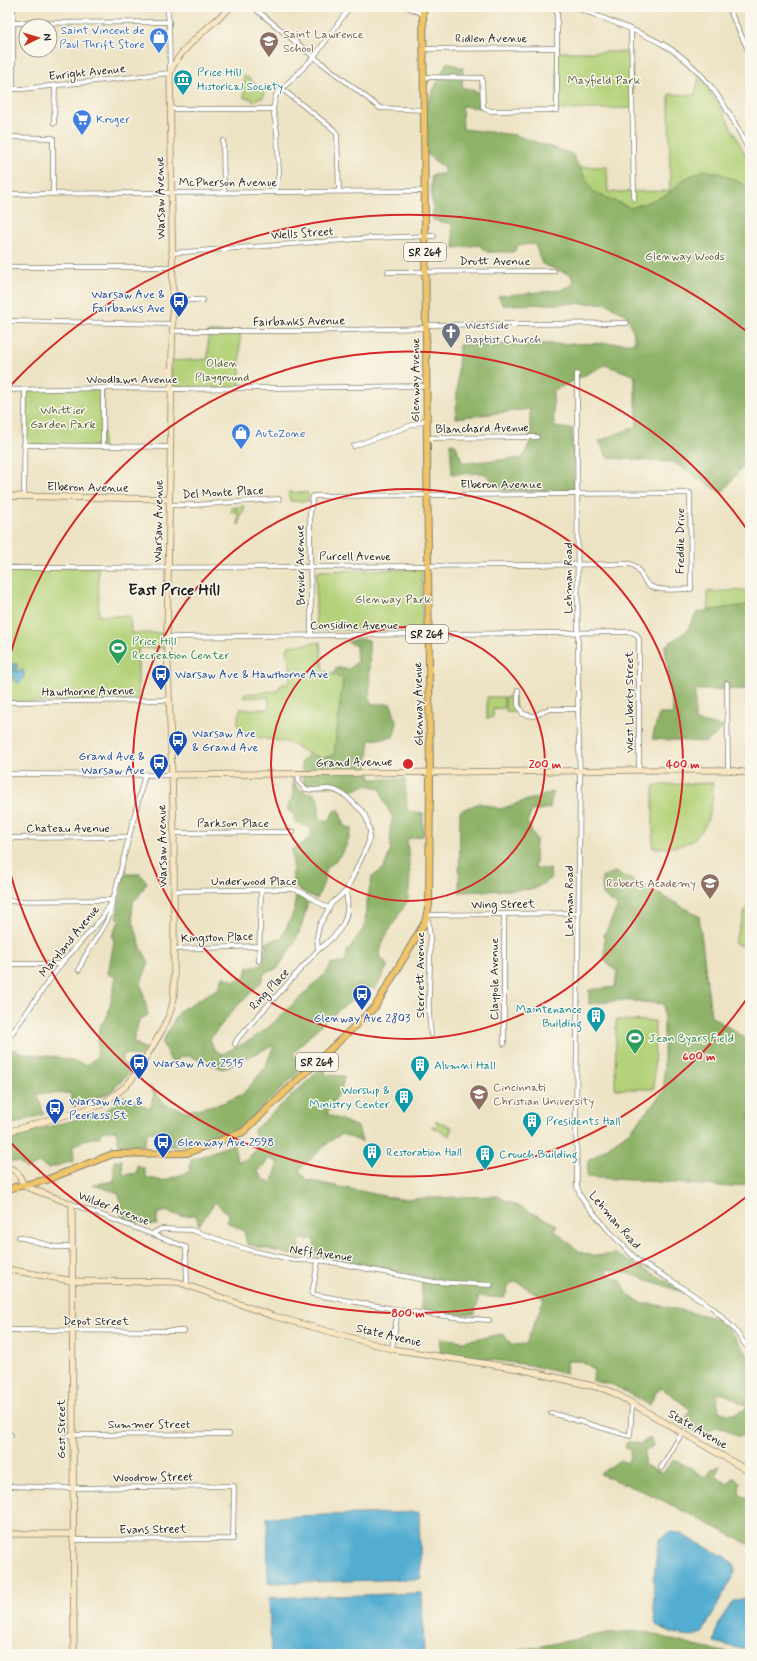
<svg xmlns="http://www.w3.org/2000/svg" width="757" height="1661" font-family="Mynerve,sans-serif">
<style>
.green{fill:#b3d178;stroke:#68764a}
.forest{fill:#8eb368;stroke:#556842;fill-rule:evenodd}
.water{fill:#53add1;stroke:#386476}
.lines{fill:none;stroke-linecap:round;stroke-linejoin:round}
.street-casing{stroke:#848070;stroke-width:5.5}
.secondary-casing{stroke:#848070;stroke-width:7}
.primary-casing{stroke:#848070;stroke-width:8}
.street{stroke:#fff;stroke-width:4}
.secondary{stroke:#f9e7c3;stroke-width:5.5}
.primary{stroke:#f0c469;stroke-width:6}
.ring{fill:none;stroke:#d62828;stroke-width:2}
.labels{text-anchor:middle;stroke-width:3;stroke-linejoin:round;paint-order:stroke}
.shield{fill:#fbf7ec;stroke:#5f5e5a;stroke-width:1}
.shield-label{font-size:11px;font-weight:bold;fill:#1c1c1c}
.shop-label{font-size:12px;fill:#366cbe;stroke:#fbf7ec;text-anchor:start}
.education-label{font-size:12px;fill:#785e54;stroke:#fbf7ec;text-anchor:start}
.street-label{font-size:12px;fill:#1c1c1c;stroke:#fbf7ec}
.culture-label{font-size:12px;fill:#0d838f;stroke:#fbf7ec;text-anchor:start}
.park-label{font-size:12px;fill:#515b3c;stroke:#fbf7ec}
.transit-label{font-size:12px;fill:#164399;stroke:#fbf7ec;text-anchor:start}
.worship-label{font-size:12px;fill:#5b616d;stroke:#fbf7ec;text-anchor:start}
.leisure-label{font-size:12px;fill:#27864d;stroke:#fbf7ec;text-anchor:start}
.district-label{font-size:16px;font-weight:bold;fill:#1c1c1c;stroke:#fbf7ec}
.centre{fill:#d62828;stroke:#fbf7ec;stroke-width:2}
.ring-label{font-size:12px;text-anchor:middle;font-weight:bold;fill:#d62828;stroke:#fbf7ec;stroke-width:3;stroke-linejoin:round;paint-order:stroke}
</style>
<rect width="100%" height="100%" fill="#fbf7ec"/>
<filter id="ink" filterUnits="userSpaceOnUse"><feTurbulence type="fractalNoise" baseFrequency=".025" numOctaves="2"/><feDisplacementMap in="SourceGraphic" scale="8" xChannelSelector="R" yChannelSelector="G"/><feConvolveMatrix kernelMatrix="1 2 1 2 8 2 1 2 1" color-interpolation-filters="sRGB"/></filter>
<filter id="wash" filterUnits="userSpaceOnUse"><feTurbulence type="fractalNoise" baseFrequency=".012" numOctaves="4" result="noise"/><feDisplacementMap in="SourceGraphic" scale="16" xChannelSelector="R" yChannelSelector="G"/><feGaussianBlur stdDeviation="0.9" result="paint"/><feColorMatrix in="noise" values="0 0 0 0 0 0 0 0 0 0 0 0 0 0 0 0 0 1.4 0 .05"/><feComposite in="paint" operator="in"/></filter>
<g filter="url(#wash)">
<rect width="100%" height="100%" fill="#ede3c4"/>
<g class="green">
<polygon points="557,52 632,52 633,108 557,110"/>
<polygon points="246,76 264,91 263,98 258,98 253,102 251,98 244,98 244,88 242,85 244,84 244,77"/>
<polygon points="699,76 726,117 750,164 750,403 635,405 633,297 458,201 431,201 431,175 485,174 485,166 607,167 608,192 670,191 669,94 695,95"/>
<polygon points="208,332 240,332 240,388 171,389 172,361 208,359"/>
<polygon points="103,389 103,446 24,445 25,390"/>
<polygon points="288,492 308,493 308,501 290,501"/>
<polygon points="244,506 244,512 240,514 240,524 238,525 238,514 236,513 231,514 232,508 236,507 236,512 237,507"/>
<polygon points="98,567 99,616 130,616 131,633 162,633 163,648 138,648 138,701 7,702 7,568"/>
<polygon points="422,569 422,626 421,629 317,630 317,627 316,628 316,577 317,573 320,571"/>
<polygon points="748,590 750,623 709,612 707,592"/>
<polygon points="320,642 323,670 343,679 334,755 323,758 309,754 289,743 246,735 237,724 240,709 269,709 269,697 244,698 244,694 277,691 281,685 289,683 291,672 287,651 289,646"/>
<polygon points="487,697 504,697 504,708 493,709 493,717 487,719"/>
<polygon points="505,697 515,697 516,712 506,711"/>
<path d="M713 783C713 806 709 835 684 844 675 848 664 848 653 848V788L655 785Z"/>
<polygon points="750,897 750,949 734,943"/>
<polygon points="616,1020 655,1021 654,1089 615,1089"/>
<polygon points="434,1120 452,1127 449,1136 431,1126 435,1127 438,1124"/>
</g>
<g class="forest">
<polygon points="447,62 463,68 462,87 478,92 480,108 462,106 463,129 515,135 572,154 593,192 631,208 667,195 683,180 703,170 719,173 750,187 750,457 722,493 673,462 608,458 599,441 637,426 636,376 605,365 553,391 554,427 572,429 574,491 503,490 484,473 452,474 450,443 455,444 463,463 523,458 530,442 530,409 456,418 459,345 637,343 628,316 606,303 503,305 498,296 561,290 574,284 571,275 542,264 535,244 518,245 514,252 487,252 479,245 454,248 452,224 433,220 432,176 445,173 443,167 425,153 424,110"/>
<polygon points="750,598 750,684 748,689 695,690 695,721 724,727 707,742 652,739 659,714 673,714 665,646 687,631 697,612 747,605"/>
<path d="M357 639 369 640 370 704H391L397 724 393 737 370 740 367 764 371 779H405L407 811 423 813V836L407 839 410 876 408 900 384 939 379 955 388 966 375 989 356 985V998C331 1014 312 1032 293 1054L304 1067 244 1125 224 1135 187 1146H167L165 1129 147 1133 144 1145 119 1146 116 1130 101 1132V1136L84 1140 73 1146 74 1161 48 1168 39 1163 26 1169 19 1162 7 1161V1138L104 1112 124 1096 150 1109 154 1094 150 1086 166 1105 187 1111 223 1103 243 1094 265 1068 274 1045 223 1069 189 1056 180 1057 173 1065 162 1043 179 1011 219 988 223 976 234 981 246 977 248 967 263 964 266 943 282 937 294 911 296 894 308 900C302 932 295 943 277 969L265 972 260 984 234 1009 210 1039 214 1049 222 1054 251 1040 270 1026 326 973 332 963H345L347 952 365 926 366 907 372 877 384 868 391 849 390 829 393 818 385 803 380 788 366 785 352 791 336 786 314 787 304 784 301 762 309 754 323 758 334 755 343 679 332 674 337 668 349 669 357 662 356 646 347 642Z"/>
<path d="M293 778 297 788 307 793H314L318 800 320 819 330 821 333 812 339 809 344 826 352 828C348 845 341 859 326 868L325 879 317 899 293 886 292 849 301 845 310 837 312 829 295 822 293 814 288 810V803L293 799Z"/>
<polygon points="553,792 550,808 532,811 527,822 536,839 535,868 550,869 551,879 534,889 459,892 460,811 479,803 500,809"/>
<polygon points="615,872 639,883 699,916 711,1016 750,1041 750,1183 732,1187 587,1177 588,1161 630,1131 664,1091 664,1004 623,1000 589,1004 589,990 615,987 617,972 605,961 604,935 618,906 603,895 602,877"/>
<polygon points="124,874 140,874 147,882 139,896 133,901 132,917 141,948 149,962 141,982 148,1015 139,1020 133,1042 146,1049 140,1057 124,1053 121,1063 134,1068 111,1092 73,1107 70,1093 37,1094 44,1114 7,1126 7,1052 10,1048 23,1053 57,1057 86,1065 97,1057 99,1027 108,1015 116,977 108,974 114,941 112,936 119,921 117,915"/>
<path d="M324 1066 326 1075 344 1076 342 1087 327 1114 358 1127 362 1142 342 1134 330 1141 299 1170 306 1180 399 1199 497 1196 557 1225 554 1230 580 1252 593 1256 615 1254 663 1279 683 1292C659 1285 630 1271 606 1269L608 1275 621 1281 628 1295 643 1304H653L716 1318 728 1329 746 1352 750 1356V1435L737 1436 725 1429 716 1427 706 1434 685 1428 687 1415 691 1410 662 1388 655 1393 650 1405 613 1385 593 1381 594 1369 581 1361H567L566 1374 530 1365 440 1353 441 1338 463 1341 503 1334 512 1345 526 1344 544 1299 518 1282 510 1283 504 1298 479 1296 475 1314H449L421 1310 422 1276 316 1257 314 1239H299L301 1257 247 1244 244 1231 227 1222 229 1215 215 1202 199 1225 196 1215 180 1216 165 1211 157 1214V1225L141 1224 122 1218 119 1193 93 1185 114 1181V1161L122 1160 123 1175 137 1173V1165L144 1168 146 1177 162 1181 189 1172 191 1160 234 1144 237 1161 246 1160 258 1148 254 1130ZM268 1158 279 1163 272 1183 264 1180 257 1171 265 1165ZM716 1393 727 1395 748 1407C736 1414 732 1417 719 1411Z"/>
<polygon points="650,1438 654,1445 645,1451 644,1465 663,1473 674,1459 706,1478 712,1469 719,1466 716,1475 727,1484 734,1477 740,1482 739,1493 750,1500 750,1545 654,1496 600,1474 620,1460 628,1463 631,1451 625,1447 627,1441 640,1444"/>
<polygon points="643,1631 694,1646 734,1654 652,1654 638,1650 595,1654 501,1654 607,1633"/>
</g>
<g class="water">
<path d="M7 664H17V669H12V671H19L22 669C26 675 24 680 18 684L14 677H12V681H7Z"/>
<polygon points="419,1512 421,1579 268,1583 267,1517"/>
<path d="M670 1532 679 1533 729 1559 735 1566V1572L703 1632C689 1641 670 1632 656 1625 651 1601 654 1564 659 1540Z"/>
<polygon points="422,1593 424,1654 271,1654 269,1598"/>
<polygon points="745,1598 750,1599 750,1651 714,1642 719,1622 733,1601"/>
<polygon points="638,1650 652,1654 595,1654"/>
</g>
</g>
<g filter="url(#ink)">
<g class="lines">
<g class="street-casing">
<g id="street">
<polyline points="13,7 13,89"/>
<polyline points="253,7 314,57 380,108 424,110"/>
<polyline points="407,7 423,14"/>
<path d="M575 7C604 19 636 29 664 45 705 68 731 112 750 153"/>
<polyline points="728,7 750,54"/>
<polyline points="13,23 169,22"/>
<polyline points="631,30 634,199"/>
<polyline points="424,49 557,48"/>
<polyline points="424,77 482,78 483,107 485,109 491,111 557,110 557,7"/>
<polyline points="7,87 13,89 22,89 170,73 169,22 167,7"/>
<polyline points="282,89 333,129 337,134 339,191"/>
<polyline points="170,109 273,109"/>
<polyline points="54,123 55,85"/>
<polyline points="7,137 53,138 53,194"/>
<polyline points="223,141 224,192"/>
<polyline points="275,192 279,173 277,132 273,109 276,95 314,57 350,7"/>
<polyline points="7,194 425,191"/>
<polyline points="171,253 371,238 434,236"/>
<polyline points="7,267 172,267"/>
<polyline points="388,272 554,271"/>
<polyline points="173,300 203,300"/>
<polyline points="7,321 173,324"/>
<polyline points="427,325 627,323"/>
<polyline points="173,331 307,331 427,328"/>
<polyline points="577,374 578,709 580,778 576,1116 577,1186 580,1195 586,1204 611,1233 638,1261 669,1279 713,1308 735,1330 750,1351"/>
<polyline points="103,389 103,446"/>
<polyline points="7,390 107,388 178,389 426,386"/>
<polyline points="427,438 537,437"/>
<polyline points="24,445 170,447"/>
<polyline points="354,446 426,420"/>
<polyline points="24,496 25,390"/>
<polyline points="169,505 194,505 279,499"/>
<path d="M7 568 306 567H311C417 566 523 564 630 564 641 566 640 580 650 586 661 592 679 589 691 589L690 493 313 496 310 513V562C311 586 311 611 311 635"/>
<polyline points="167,637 631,632 636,634 639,639 639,770"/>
<polyline points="727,683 728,770"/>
<polyline points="518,690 518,705 523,714 534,716 549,709 578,709"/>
<polyline points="7,702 169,700"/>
<polyline points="7,774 172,775"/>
<polyline points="174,833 293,832"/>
<polyline points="7,838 129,837"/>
<polyline points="174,891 293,889 302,892 328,908"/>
<polyline points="7,901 113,900"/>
<polyline points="174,949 260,946"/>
<path d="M318 950C340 933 352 920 346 891"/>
<polyline points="259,961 261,890"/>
<polyline points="7,964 61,964"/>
<path d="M79 970C86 946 110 928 112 903"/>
<path d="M431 1035C430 1023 428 1010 429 998 429 970 433 943 427 915L579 913"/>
<polyline points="7,1040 61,964 102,918 113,900 145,774"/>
<polyline points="235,1044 238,1038 318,950 317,937 319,926 332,903 346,891 368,844 370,832 367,820 363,812 346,796 335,790 328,789 312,790 305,789 299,782 298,773"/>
<polyline points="504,1044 504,915"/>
<polyline points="72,1204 186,1247 187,1284"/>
<polyline points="152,1234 161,1229 191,1230 249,1250 294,1260 326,1261 435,1282 491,1285"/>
<polyline points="19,1237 55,1247 72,1247"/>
<path d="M318 1262 312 1294C371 1305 430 1317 489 1320"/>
<polyline points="7,1330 184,1331"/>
<polyline points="392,1349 398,1310"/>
<polyline points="551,1413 630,1436 632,1404"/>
<polyline points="7,1435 11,1435"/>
<polyline points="69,1435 229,1434"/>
<polyline points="661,1468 682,1433"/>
<polyline points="7,1486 72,1488 234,1486 233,1539 72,1540"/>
</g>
</g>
<g class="secondary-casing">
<g id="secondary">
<polyline points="7,496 169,499"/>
<polyline points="172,775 639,770 728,770 750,773"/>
<path d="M7 1132 101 1105 125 1087 132 1079C146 1055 170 1025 174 997V833L167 637 173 300 170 73C176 51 214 23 231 7"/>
<polyline points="7,1169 13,1169 19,1175 24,1186 72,1204 74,1654"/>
<polyline points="7,1269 72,1281 178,1282 273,1316 392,1349 520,1369 605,1389 614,1393 750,1472"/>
<polyline points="7,1534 72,1534"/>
</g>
</g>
<g class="primary-casing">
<polyline id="primary" points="7,1189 46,1180 113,1154 187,1153 243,1132 375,1007 425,922 429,905 430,779 423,7"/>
</g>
<use href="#street" class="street"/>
<use href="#secondary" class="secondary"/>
<use href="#primary" class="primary"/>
</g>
</g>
<g class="ring">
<circle cx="408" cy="764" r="137"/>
<circle cx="408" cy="764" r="275"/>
<path d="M750 994A412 412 0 0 1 7 860M7 668A412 412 0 0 1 750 534"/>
<path d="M750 1194A549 549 0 0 1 10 1142M10 386A549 549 0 0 1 750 334"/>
</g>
<defs>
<g id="shop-pin" transform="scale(1)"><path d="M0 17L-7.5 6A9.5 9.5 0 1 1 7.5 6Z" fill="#3f7fe0" stroke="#fbf7ec"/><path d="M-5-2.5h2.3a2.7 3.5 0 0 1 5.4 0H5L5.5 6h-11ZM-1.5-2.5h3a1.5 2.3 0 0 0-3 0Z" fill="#fff"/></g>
<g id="school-pin" transform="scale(1)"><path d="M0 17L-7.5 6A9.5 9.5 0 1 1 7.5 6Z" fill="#8d6e63" stroke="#fbf7ec"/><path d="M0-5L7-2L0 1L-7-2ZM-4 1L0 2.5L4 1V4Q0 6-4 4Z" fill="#fff"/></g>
<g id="museum-pin" transform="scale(1)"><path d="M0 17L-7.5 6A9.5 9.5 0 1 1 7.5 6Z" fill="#0f9aa8" stroke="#fbf7ec"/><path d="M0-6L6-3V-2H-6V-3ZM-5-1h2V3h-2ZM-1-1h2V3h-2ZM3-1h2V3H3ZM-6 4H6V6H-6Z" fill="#fff"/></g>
<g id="supermarket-pin" transform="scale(1)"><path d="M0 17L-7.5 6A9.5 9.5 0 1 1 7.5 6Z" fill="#3f7fe0" stroke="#fbf7ec"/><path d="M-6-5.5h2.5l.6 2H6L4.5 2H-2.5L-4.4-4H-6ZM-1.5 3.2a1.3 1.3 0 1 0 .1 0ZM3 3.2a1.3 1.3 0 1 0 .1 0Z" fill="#fff"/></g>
<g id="bus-pin" transform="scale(1)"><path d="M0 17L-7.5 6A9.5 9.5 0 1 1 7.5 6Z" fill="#1a4fb4" stroke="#fbf7ec"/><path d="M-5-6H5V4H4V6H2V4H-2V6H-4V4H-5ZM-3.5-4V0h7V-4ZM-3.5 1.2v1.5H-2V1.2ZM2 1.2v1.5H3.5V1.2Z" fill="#fff"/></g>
<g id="church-pin" transform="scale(1)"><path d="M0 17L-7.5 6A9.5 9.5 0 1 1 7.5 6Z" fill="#6b7280" stroke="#fbf7ec"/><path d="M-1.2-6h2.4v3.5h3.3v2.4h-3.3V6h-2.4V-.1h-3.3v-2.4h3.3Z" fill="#fff"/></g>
<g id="stadium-pin" transform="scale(1)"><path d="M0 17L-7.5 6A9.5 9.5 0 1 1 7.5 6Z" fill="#2e9e5b" stroke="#fbf7ec"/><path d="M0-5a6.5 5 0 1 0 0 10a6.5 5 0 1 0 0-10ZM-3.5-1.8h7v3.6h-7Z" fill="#fff"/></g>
<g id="building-pin" transform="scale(1)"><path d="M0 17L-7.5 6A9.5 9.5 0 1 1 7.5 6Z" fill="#0f9aa8" stroke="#fbf7ec"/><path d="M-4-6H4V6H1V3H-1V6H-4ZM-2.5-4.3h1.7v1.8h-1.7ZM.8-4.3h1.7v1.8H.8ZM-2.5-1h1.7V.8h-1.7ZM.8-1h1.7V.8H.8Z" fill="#fff"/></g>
<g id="university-pin" transform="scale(1)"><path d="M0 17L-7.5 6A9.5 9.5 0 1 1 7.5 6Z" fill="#8d6e63" stroke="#fbf7ec"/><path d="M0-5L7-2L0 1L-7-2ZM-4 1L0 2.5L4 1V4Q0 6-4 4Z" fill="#fff"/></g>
</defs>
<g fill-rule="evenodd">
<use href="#shop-pin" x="159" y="37"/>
<use href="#school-pin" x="269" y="41"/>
<use href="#museum-pin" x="183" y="79"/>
<use href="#supermarket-pin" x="82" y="119"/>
<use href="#bus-pin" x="179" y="301"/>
<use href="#church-pin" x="451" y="332"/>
<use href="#shop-pin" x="241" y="433"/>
<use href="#stadium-pin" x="118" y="648"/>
<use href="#bus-pin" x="161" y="674"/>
<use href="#bus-pin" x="178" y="740"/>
<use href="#bus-pin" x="159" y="763"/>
<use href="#school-pin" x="710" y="883"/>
<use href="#bus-pin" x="362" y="994"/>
<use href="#building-pin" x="596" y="1016"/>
<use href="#stadium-pin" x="635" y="1038"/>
<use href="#bus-pin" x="139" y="1063"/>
<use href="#building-pin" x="420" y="1065"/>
<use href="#university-pin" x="479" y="1094"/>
<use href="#building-pin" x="404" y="1097"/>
<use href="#bus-pin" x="55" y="1108"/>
<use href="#building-pin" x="532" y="1121"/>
<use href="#bus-pin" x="163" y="1142"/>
<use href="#building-pin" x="372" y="1152"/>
<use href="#building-pin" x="485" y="1154"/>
</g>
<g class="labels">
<g class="shield">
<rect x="404" y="243" width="42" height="18" rx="3"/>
<rect x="406" y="625" width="42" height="18" rx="3"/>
<rect x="296" y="1053" width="42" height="18" rx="3"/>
</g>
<g class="shield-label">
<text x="425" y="256">SR 264</text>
<text x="427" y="638">SR 264</text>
<text x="317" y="1066">SR 264</text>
</g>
<g class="shop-label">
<text x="145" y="34" text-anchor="end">Saint Vincent de<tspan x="145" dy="14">Paul Thrift Store</tspan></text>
<text x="96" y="123">Kroger</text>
<text x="255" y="437">AutoZone</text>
</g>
<g class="education-label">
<text x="283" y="38">Saint Lawrence<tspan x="283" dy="14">School</tspan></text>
<text x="696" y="887" text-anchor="end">Roberts Academy</text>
<text x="493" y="1091">Cincinnati<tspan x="493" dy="14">Christian University</tspan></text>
</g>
<g class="street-label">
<text x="491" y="42">Ridlen Avenue</text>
<text transform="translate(87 72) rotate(-6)" y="4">Enright Avenue</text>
<text x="228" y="186">McPherson Avenue</text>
<text transform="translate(160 198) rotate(-91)" y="4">Warsaw Avenue</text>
<text transform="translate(302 233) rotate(-4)" y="4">Wells Street</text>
<text x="495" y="265">Drott Avenue</text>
<text transform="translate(299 321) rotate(-1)" y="4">Fairbanks Avenue</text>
<text x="132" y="383">Woodlawn Avenue</text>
<text transform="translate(415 380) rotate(-90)" y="4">Glenway Avenue</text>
<text transform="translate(482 428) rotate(-1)" y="4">Blanchard Avenue</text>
<text x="501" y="488">Elberon Avenue</text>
<text transform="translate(88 487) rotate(1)" y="4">Elberon Avenue</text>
<text transform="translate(223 492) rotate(-3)" y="4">Del Monte Place</text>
<text transform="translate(158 521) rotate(-89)" y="4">Warsaw Avenue</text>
<text transform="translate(680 541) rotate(-90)" y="4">Freddie Drive</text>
<text x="355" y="560">Purcell Avenue</text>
<text transform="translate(300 565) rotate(-91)" y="4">Brevier Avenue</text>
<text transform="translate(568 578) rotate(-90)" y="4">Lehman Road</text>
<text x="354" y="629">Considine Avenue</text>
<text transform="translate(88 691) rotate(-1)" y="4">Hawthorne Avenue</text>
<text transform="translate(629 702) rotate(-90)" y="4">West Liberty Street</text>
<text transform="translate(418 704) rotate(-91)" y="4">Glenway Avenue</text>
<text transform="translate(354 762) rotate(-1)" y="4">Grand Avenue</text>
<text x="233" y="827">Parkson Place</text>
<text x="68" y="832">Chateau Avenue</text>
<text transform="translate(162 846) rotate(-91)" y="4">Warsaw Avenue</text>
<text x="254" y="885">Underwood Place</text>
<text transform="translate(569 901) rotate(-90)" y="4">Lehman Road</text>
<text transform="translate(503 904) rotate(-1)" y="4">Wing Street</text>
<text transform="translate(217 937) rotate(-2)" y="4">Kingston Place</text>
<text transform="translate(69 941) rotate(-51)" y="4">Maryland Avenue</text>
<text transform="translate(420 975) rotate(-90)" y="4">Sterrett Avenue</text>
<text transform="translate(494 979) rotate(-90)" y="4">Claypole Avenue</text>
<text transform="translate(269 989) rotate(-47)" y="4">Ring Place</text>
<text transform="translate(114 1208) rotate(21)" y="4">Wilder Avenue</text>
<text transform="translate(615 1220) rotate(49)" y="4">Lehman Road</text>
<text transform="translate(321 1253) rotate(8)" y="4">Neff Avenue</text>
<text x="96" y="1325">Depot Street</text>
<text transform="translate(389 1335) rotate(13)" y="4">State Avenue</text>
<text x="149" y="1428">Summer Street</text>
<text transform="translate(61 1429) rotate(-90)" y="4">Gest Street</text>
<text transform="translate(698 1429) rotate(30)" y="4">State Avenue</text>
<text transform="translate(153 1477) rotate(-1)" y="4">Woodrow Street</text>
<text transform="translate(153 1529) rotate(-1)" y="4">Evans Street</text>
</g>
<g class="culture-label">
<text x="197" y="76">Price Hill<tspan x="197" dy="14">Historical Society</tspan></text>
<text x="582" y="1013" text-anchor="end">Maintenance<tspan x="582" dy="14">Building</tspan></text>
<text x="434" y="1069">Alumni Hall</text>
<text x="390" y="1094" text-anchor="end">Worship &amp;<tspan x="390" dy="14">Ministry Center</tspan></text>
<text x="546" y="1125">Presidents Hall</text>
<text x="386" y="1156">Restoration Hall</text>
<text x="499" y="1158">Crouch Building</text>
</g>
<g class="park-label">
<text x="604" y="84">Mayfield Park</text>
<text x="685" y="260">Glenway Woods</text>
<text x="222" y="367">Olden<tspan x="222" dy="14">Playground</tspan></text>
<text x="63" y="414">Whittier<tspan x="63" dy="14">Garden Park</tspan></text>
<text x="393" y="603">Glenway Park</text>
</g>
<g class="transit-label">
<text x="165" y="298" text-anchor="end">Warsaw Ave &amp;<tspan x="165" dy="14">Fairbanks Ave</tspan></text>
<text x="175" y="678">Warsaw Ave &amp; Hawthorne Ave</text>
<text x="192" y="737">Warsaw Ave<tspan x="192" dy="14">&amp; Grand Ave</tspan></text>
<text x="145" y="760" text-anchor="end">Grand Ave &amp;<tspan x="145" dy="14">Warsaw Ave</tspan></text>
<text x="362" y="1022" text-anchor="middle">Glenway Ave 2803</text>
<text x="153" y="1067">Warsaw Ave 2515</text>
<text x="69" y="1105">Warsaw Ave &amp;<tspan x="69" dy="14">Peerless St</tspan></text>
<text x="177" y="1146">Glenway Ave 2598</text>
</g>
<g class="worship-label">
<text x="465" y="329">Westside<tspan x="465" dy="14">Baptist Church</tspan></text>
</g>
<g class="leisure-label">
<text x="132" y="645">Price Hill<tspan x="132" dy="14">Recreation Center</tspan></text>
<text x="649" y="1042">Jean Byars Field</text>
</g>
<g class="district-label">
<text x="174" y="595">East Price Hill</text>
</g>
</g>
<circle cx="408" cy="764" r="6" class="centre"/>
<g class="ring-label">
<text x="545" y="768">200 m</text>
<text x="683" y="768">400 m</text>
<text x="699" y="1060">600 m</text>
<text x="408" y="1317">800 m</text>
</g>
<rect width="757" height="1661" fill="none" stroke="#fbf7ec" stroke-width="24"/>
<g transform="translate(38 38) rotate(85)"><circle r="19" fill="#fbf7ec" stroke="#a29f99"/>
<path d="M0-3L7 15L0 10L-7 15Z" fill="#c8321e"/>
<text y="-6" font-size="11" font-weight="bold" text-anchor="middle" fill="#1c1c1c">N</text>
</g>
</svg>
